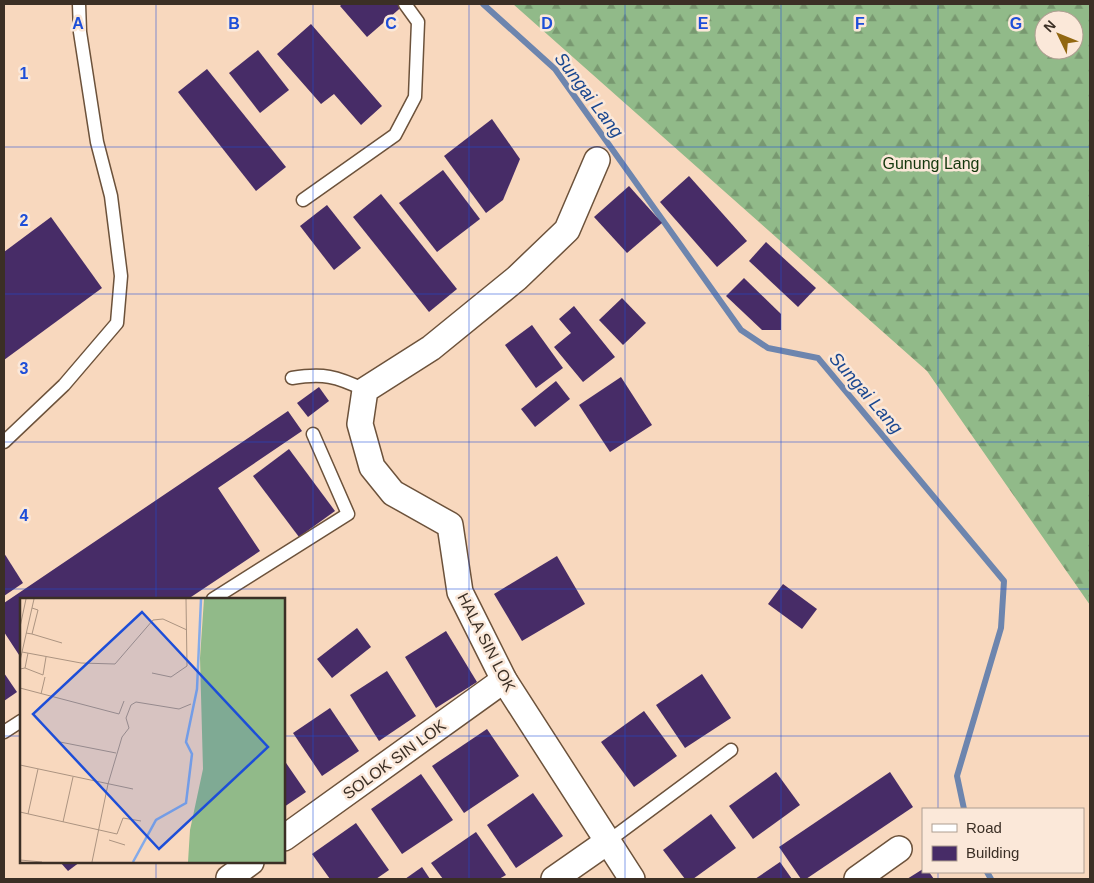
<svg xmlns="http://www.w3.org/2000/svg" width="1094" height="883" font-family="Helvetica,sans-serif">
<style>
.forest{fill:url(#forest-firs);fill-rule:evenodd}
.lines{fill:none;stroke-linecap:round;stroke-linejoin:round}
.stream{stroke:#6d85ae;stroke-width:6}
.building{fill:#472c67}
.lane-casing{stroke:#6c523b;stroke-width:15}
.street-casing{stroke:#6c523b;stroke-width:28}
.lane{stroke:#fff;stroke-width:12}
.street{stroke:#fff;stroke-width:25}
.grid{fill:none;stroke:#1d4ed8;stroke-width:1;stroke-opacity:0.55}
.labels{text-anchor:middle;stroke-width:5;stroke-linejoin:round;paint-order:stroke}
.park-label{font-size:16px;fill:#14370d;stroke:#fbe8d9}
.street-label{font-size:16px;fill:#3b2f25;stroke:#fbe8d9}
.water-label{font-size:18px;font-style:italic;fill:#1a4790;stroke:#fbe8d9}
.inset-river{fill:none;stroke:#83aae9;stroke-width:2.5}
.inset-road{fill:none;stroke:#ac9481;stroke-width:1}
.view{fill:#1d4ed8;fill-opacity:0.15;stroke:#1d4ed8;stroke-width:2.5}
.inset-edge{fill:none;stroke:#3b2f25;stroke-width:2.5}
.grid-label{font-size:16px;text-anchor:middle;font-weight:bold;fill:#1d4ed8;stroke:#fbe8d9;stroke-width:5;stroke-linejoin:round;paint-order:stroke}
</style>
<defs>
<pattern id="forest-firs" width="22" height="20" patternUnits="userSpaceOnUse" patternTransform="scale(1.25)"><rect width="22" height="20" fill="#91ba89"/><path d="M5 1l3.5 6h-7zM16 11l3.5 6h-7z" fill="#789870"/></pattern>
</defs>
<rect width="100%" height="100%" fill="#f8d8be"/>
<path class="forest" d="M513 4H1090V605L927 371ZM1044 20H1074V50H1044Z"/>
<g class="lines">
<g class="stream">
<polyline points="483,4 555,69 741,330 768,348 818,358 1004,581 1001,628 957,776 964,809"/>
<polyline points="987,872 991,879"/>
</g>
</g>
<g class="building">
<polygon points="342,4 405,4 367,37 340,6"/>
<polygon points="311,24 382,106 361,125 334,94 321,104 277,54"/>
<polygon points="258,50 289,90 260,113 229,73"/>
<polygon points="207,69 286,167 256,191 178,92"/>
<polygon points="492,119 520,159 503,200 486,213 444,156"/>
<polygon points="443,170 480,219 437,252 399,203"/>
<polygon points="689,176 747,241 717,267 660,202"/>
<polygon points="629,186 662,223 627,253 594,217"/>
<polygon points="381,194 457,289 429,312 353,217"/>
<polygon points="327,205 361,248 334,270 300,226"/>
<polygon points="51,217 102,288 4,360 4,252"/>
<polygon points="766,242 816,288 798,307 749,261"/>
<polygon points="744,278 781,314 781,330 762,330 726,296"/>
<polygon points="622,298 646,323 623,345 599,320"/>
<polygon points="574,306 615,357 583,382 554,347 571,333 559,319"/>
<polygon points="532,325 563,368 536,388 505,345"/>
<polygon points="621,377 652,425 610,452 579,405"/>
<polygon points="556,381 570,399 535,427 521,409"/>
<polygon points="319,387 329,401 308,417 297,403"/>
<polygon points="288,411 302,431 218,488 260,551 188,599 21,599 21,658 4,632 4,603"/>
<polygon points="289,449 335,511 299,537 253,476"/>
<polygon points="4,553 23,583 4,596"/>
<polygon points="557,556 585,604 522,641 494,594"/>
<polygon points="783,584 817,609 802,629 768,604"/>
<polygon points="357,628 371,647 332,678 317,659"/>
<polygon points="446,631 477,682 436,708 405,657"/>
<polygon points="387,671 416,716 379,741 350,695"/>
<polygon points="4,673 17,692 4,701"/>
<polygon points="702,674 731,718 685,748 656,705"/>
<polygon points="330,708 359,751 322,776 293,733"/>
<polygon points="644,711 677,756 634,787 601,742"/>
<polygon points="487,729 519,776 464,813 432,766"/>
<polygon points="284,760 306,792 284,807"/>
<polygon points="776,772 800,805 753,839 729,806"/>
<polygon points="890,772 913,807 806,879 801,879 779,847"/>
<polygon points="421,774 453,820 402,854 371,809"/>
<polygon points="533,793 563,836 516,868 487,825"/>
<polygon points="711,814 736,848 693,879 685,879 663,850"/>
<polygon points="356,823 389,870 376,879 330,879 312,854"/>
<polygon points="476,832 506,875 499,879 443,879 431,863"/>
<polygon points="60,862 80,862 68,871"/>
<polygon points="780,862 792,879 755,879"/>
<polygon points="422,867 430,879 405,879"/>
<polygon points="923,869 923,872 929,872 934,879 907,879"/>
</g>
<g class="lines">
<g class="lane-casing">
<g id="lane">
<polyline points="303,200 395,135 415,97 418,22 405,4"/>
<path d="M292 378C323 373 336 376 365 390"/>
<polyline points="4,442 64,385 117,323 121,276 111,196 97,142 80,32 79,4"/>
<polyline points="213,599 348,514 313,434"/>
<polyline points="4,732 21,721"/>
<polyline points="607,842 731,750"/>
</g>
</g>
<g class="street-casing">
<g id="street">
<polyline points="597,160 567,230 517,278 431,348 365,390 360,424 372,467 393,493 450,525 460,592 504,680 632,879"/>
<polyline points="284,838 504,680"/>
<polyline points="229,878 251,862"/>
<polyline points="554,879 607,842"/>
<polyline points="857,879 899,849"/>
</g>
</g>
<use href="#lane" class="lane"/>
<use href="#street" class="street"/>
</g>
<path class="grid" d="M156 4V599M313 4V879M469 4V879M625 4V879M781 4V879M938 4V809M4 147H1090M4 294H1090M4 442H1090M4 589H1090M4 736H21M284 736H1090M156 862V879M938 872V879"/>
<g class="labels">
<g class="park-label">
<text x="931" y="169">Gunung Lang</text>
</g>
<g class="street-label">
<text transform="translate(487 642) rotate(63)" y="6">HALA SIN LOK</text>
<text transform="translate(394 759) rotate(-36)" y="6">SOLOK SIN LOK</text>
</g>
<g class="water-label">
<text transform="translate(589 95) rotate(53)" y="6">Sungai Lang</text>
<text transform="translate(866 393) rotate(49)" y="6">Sungai Lang</text>
</g>
</g>
<g transform="translate(20 598)">
<rect width="265" height="265" fill="#f8d8be"/>
<path d="M184 1H265V264H168L170 232 183 171 180 60Z" fill="#91ba89"/>
<path class="inset-river" d="M113 264 136 222 166 205 172 156 166 144 177 91 181 1"/>
<path class="inset-road" d="M0 29 6 1M6 35 12 36 18 12 12 10M12 36 42 45M2 54 61 65 95 66 133 22 143 21 167 32M0 63 14 1M5 70 23 77 26 59M0 71 5 70 8 55M132 75 151 79 167 68 166 1M0 90 99 116 104 103M21 96 25 79M40 144 96 155M0 167 113 191M0 214 97 236 103 220 121 223M8 216 18 171M43 224 53 179M89 242 105 247M0 262 22 264M72 264 88 186 102 139 109 130 106 120 111 107 116 104 159 111 171 106"/>
<path class="view" d="M122 14 248 149 139 251 13 116Z"/>
<rect width="265" height="265" class="inset-edge"/>
</g>
<g class="grid-label">
<text x="78" y="29">A</text>
<text x="234" y="29">B</text>
<text x="391" y="29">C</text>
<text x="547" y="29">D</text>
<text x="703" y="29">E</text>
<text x="860" y="29">F</text>
<text x="1016" y="29">G</text>
<text x="24" y="79">1</text>
<text x="24" y="226">2</text>
<text x="24" y="374">3</text>
<text x="24" y="521">4</text>
</g>
<rect width="1094" height="883" fill="none" stroke="#3b2f25" stroke-width="10"/>
<rect x="922" y="808" width="162" height="65" fill="#fbe8d9" stroke="#ae9e91"/>
<rect x="932" y="824" width="25" height="8" fill="#ffffff" stroke="#ae9e91"/>
<text x="966" y="833" font-size="15" fill="#3b2f25">Road</text>
<rect x="932" y="846" width="25" height="15" fill="#472c67" stroke="#ae9e91"/>
<text x="966" y="858" font-size="15" fill="#3b2f25">Building</text>
<g transform="translate(1059 35) rotate(313)"><circle r="24" fill="#fbe8d9" stroke="#ae9e91"/>
<path d="M0-4L9 19L0 12L-9 19Z" fill="#926711"/>
<text y="-8" font-size="14" font-weight="bold" text-anchor="middle" fill="#3b2f25">N</text>
</g>
</svg>
